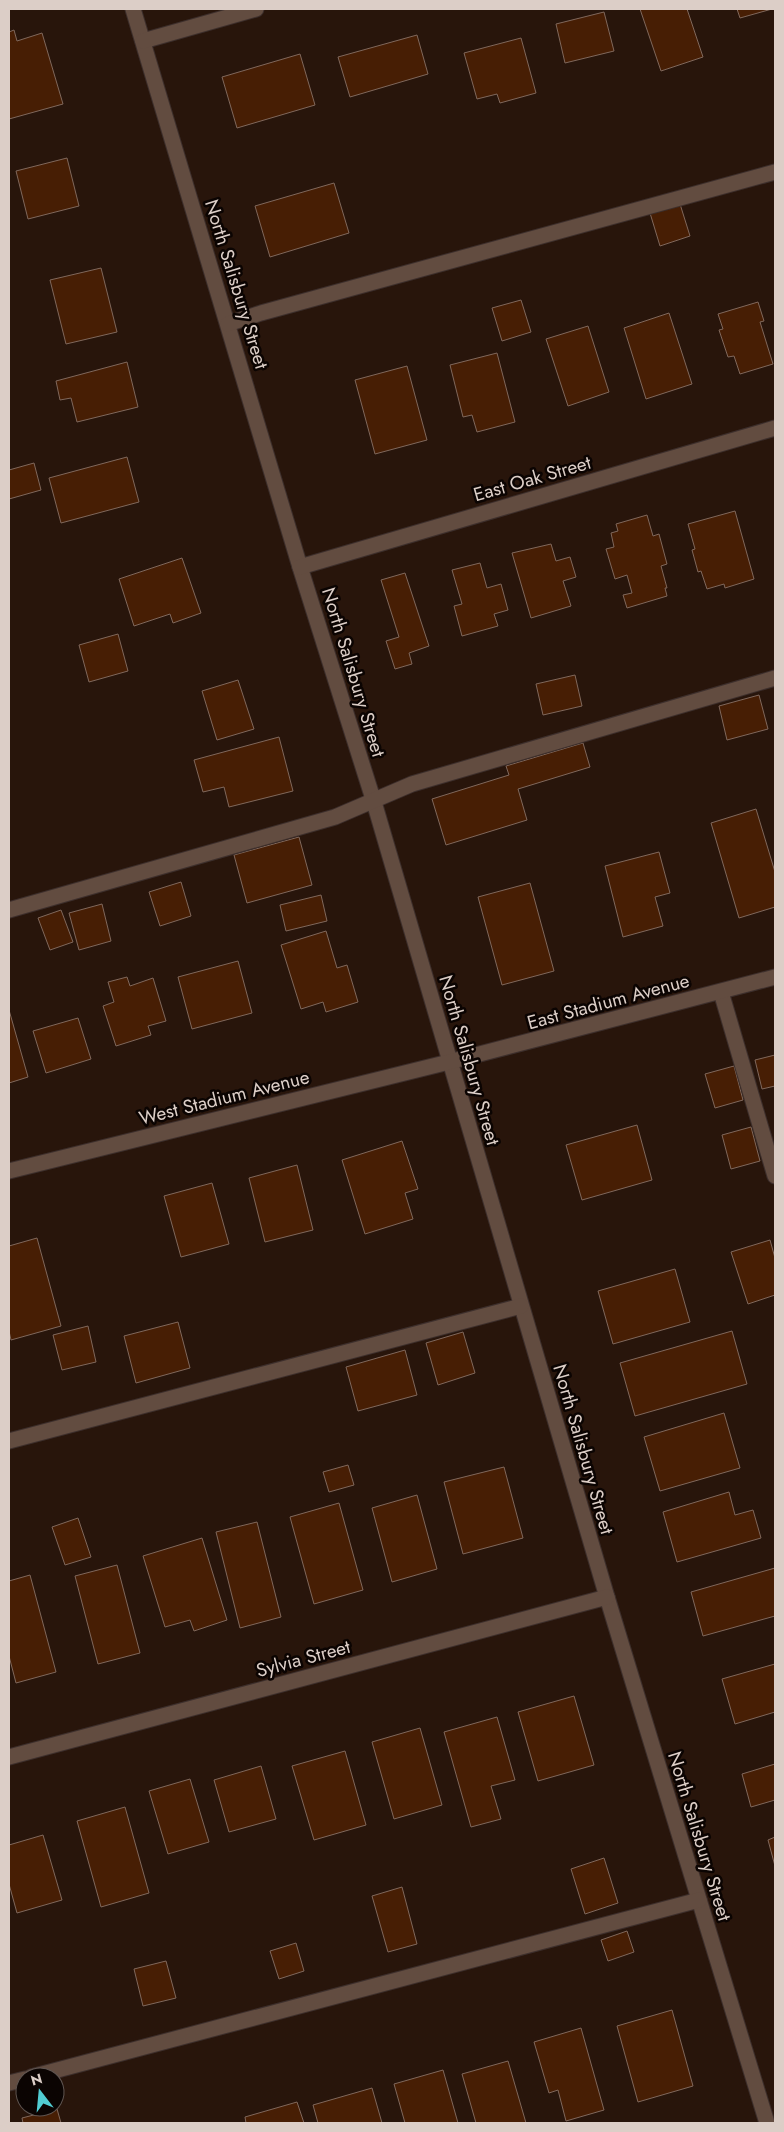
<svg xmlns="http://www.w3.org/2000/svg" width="784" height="2132" font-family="Jost,sans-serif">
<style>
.building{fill:#471e04;stroke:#80685c}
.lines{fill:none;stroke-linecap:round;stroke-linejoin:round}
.minor-casing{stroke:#3d2f2c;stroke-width:17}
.minor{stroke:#624c40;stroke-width:15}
.labels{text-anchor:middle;stroke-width:5;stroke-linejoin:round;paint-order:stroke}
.street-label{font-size:19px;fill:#dccec7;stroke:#0b0402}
</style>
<rect width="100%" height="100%" fill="#28150b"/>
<g class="building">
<polygon points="640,9 687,9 703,57 661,71"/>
<polygon points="737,9 772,9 740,18"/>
<polygon points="604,12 614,51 565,63 556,24"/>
<polygon points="14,30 17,41 42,33 63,104 9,119 9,32"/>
<polygon points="417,35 428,74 350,97 338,57"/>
<polygon points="521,38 536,93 500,103 497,94 477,99 464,53"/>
<polygon points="300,54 315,105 237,128 222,77"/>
<polygon points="67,158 79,206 28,219 16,171"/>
<polygon points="334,183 349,233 270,257 255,206"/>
<polygon points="680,204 690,236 660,246 650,213"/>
<polygon points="101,268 117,332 66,344 50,280"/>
<polygon points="521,300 531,332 502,341 492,308"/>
<polygon points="758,302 764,321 760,322 773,364 740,374 734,356 728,357 719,330 723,329 718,314"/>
<polygon points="669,313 692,384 646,399 624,328"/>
<polygon points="588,326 609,392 568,406 546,339"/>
<polygon points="497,353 515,422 477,432 472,415 463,417 450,365"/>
<polygon points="127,362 138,407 77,422 71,398 60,400 56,381"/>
<polygon points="407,366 427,440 375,454 355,380"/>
<polygon points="127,457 139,502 61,523 49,478"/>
<polygon points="34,463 41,490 9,499 9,470"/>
<polygon points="735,511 754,579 725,588 724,584 707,589 701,571 698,572 692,550 695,549 688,524"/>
<polygon points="647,515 653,536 659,534 667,564 661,566 667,588 665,588 667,596 627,608 623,595 632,593 627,575 615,579 606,549 614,547 611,533 618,531 616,524"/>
<polygon points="551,544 556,561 570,557 576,577 563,581 571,606 531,618 512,553"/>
<polygon points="182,558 201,613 173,623 170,614 134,626 119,579"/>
<polygon points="480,563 487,588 501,584 508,610 494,614 498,626 462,636 454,606 462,604 452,570"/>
<polygon points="405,573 429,646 409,653 412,664 395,669 386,641 399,637 381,580"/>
<polygon points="118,634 128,671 89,682 79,645"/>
<polygon points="575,675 582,706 543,715 536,684"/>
<polygon points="238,680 254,729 217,740 202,691"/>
<polygon points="759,695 768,729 727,740 719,706"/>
<polygon points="279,737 293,791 229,807 224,787 203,792 194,760"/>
<polygon points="583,743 590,767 518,789 527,820 446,845 432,799 509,775 506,766"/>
<polygon points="756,809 775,872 775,907 739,918 711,823"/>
<polygon points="299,837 312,885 247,903 234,855"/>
<polygon points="659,852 670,893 655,897 663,926 623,937 605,866"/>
<polygon points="181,882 191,916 160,926 149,892"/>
<polygon points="530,883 554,971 502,985 478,897"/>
<polygon points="321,895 327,921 286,931 280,905"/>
<polygon points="102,904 111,941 79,950 69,913"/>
<polygon points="61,910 73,942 50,950 38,918"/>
<polygon points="326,931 337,968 347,965 358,1002 326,1012 323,1002 301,1009 281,945"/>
<polygon points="238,961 252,1013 192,1029 178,977"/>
<polygon points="127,977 130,986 153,978 166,1021 148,1026 151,1035 116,1046 103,1006 114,1002 108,982"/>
<polygon points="9,1010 28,1077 9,1083"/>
<polygon points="78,1018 91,1059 46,1073 33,1031"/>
<polygon points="775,1055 775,1086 762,1089 755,1060"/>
<polygon points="734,1066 743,1100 715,1108 705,1074"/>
<polygon points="637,1125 652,1180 582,1200 566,1145"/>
<polygon points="751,1127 760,1161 731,1169 722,1135"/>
<polygon points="402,1141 418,1189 405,1193 413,1219 365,1234 342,1160"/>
<polygon points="297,1165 313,1230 265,1242 249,1178"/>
<polygon points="212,1183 229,1244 181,1257 164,1196"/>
<polygon points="37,1238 61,1326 11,1340 9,1331 9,1246"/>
<polygon points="770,1240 775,1258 775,1295 748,1304 731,1252"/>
<polygon points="675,1269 690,1322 613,1344 598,1291"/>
<polygon points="178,1322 190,1368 136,1383 124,1336"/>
<polygon points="88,1326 96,1362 62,1370 53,1335"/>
<polygon points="732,1331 747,1384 635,1416 620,1363"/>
<polygon points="463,1332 475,1373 438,1385 426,1343"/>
<polygon points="405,1350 417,1395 358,1411 346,1367"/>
<polygon points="724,1413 740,1468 660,1491 644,1437"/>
<polygon points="348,1465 354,1485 329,1492 323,1472"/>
<polygon points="504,1467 523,1538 463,1554 444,1482"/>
<polygon points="729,1492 735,1515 753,1510 761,1538 677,1562 663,1512"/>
<polygon points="417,1495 437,1569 392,1582 372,1508"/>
<polygon points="339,1503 363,1590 314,1604 290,1517"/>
<polygon points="78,1518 91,1557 65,1565 52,1527"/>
<polygon points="257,1522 281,1617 240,1628 216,1532"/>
<polygon points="202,1538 227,1620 194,1631 190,1620 165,1627 143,1556"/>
<polygon points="117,1565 140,1653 98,1664 75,1576"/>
<polygon points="775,1568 775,1616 703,1636 691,1592"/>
<polygon points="30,1575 56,1672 16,1683 9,1656 9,1581"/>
<polygon points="775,1664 775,1712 735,1724 722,1679"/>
<polygon points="574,1696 594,1765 538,1781 518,1712"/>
<polygon points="497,1717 515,1780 491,1786 501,1819 471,1827 444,1732"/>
<polygon points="420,1728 442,1805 394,1819 372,1742"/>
<polygon points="345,1751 366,1825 314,1840 292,1766"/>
<polygon points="775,1764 775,1800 751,1807 742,1774"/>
<polygon points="261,1766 276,1819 229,1832 214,1780"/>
<polygon points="190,1779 209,1842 168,1854 149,1791"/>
<polygon points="125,1807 149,1893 101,1907 77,1821"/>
<polygon points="43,1835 62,1900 17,1913 9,1884 9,1845"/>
<polygon points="775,1837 775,1866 768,1840"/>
<polygon points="604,1858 618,1903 585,1914 571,1869"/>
<polygon points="402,1887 417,1944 388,1952 372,1896"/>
<polygon points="627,1931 634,1952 608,1961 601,1940"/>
<polygon points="296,1943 304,1971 279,1979 270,1951"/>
<polygon points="166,1961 176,1998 143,2006 134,1969"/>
<polygon points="672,2010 693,2086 638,2102 617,2026"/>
<polygon points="581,2028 604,2110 566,2121 558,2090 549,2093 534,2042"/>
<polygon points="508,2061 526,2123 476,2123 462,2074"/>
<polygon points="443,2070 458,2123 405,2123 394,2084"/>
<polygon points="372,2088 382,2123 318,2123 313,2105"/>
<polygon points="297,2102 304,2123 246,2123 245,2117"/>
<polygon points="57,2109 61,2123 23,2123 22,2118"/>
</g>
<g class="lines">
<g class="minor-casing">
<g id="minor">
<polyline points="133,9 300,567 374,802 607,1597 767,2123"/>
<polyline points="143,41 256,9"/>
<polyline points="228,324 261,313 775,172"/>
<polyline points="300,567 775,428"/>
<polyline points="9,910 335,817 412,784 775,678"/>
<polyline points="721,992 775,1176"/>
<polyline points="9,1171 449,1062 775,977"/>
<polyline points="9,1441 521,1306"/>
<polyline points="9,1757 607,1597"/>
<polyline points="31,2077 699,1900"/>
<polyline points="9,2083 25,2079"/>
</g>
</g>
<use href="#minor" class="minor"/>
</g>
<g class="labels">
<g class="street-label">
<text transform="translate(237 284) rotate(73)" y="7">North Salisbury Street</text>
<text transform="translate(532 478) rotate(-16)" y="7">East Oak Street</text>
<text transform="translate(354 672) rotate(73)" y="7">North Salisbury Street</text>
<text transform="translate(608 1001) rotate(-15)" y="7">East Stadium Avenue</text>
<text transform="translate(470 1060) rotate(74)" y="7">North Salisbury Street</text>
<text transform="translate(224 1097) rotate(-14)" y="7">West Stadium Avenue</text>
<text transform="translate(584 1449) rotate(74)" y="7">North Salisbury Street</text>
<text transform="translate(303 1658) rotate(-15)" y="7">Sylvia Street</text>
<text transform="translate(700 1836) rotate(73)" y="7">North Salisbury Street</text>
</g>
</g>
<rect width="784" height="2132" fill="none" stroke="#dccec7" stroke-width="20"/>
<g transform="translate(40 2092) rotate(344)"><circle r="24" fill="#0b0402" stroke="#5f5551"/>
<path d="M0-4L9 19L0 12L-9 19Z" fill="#51ccd2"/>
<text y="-8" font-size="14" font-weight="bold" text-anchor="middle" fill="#dccec7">N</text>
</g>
</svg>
